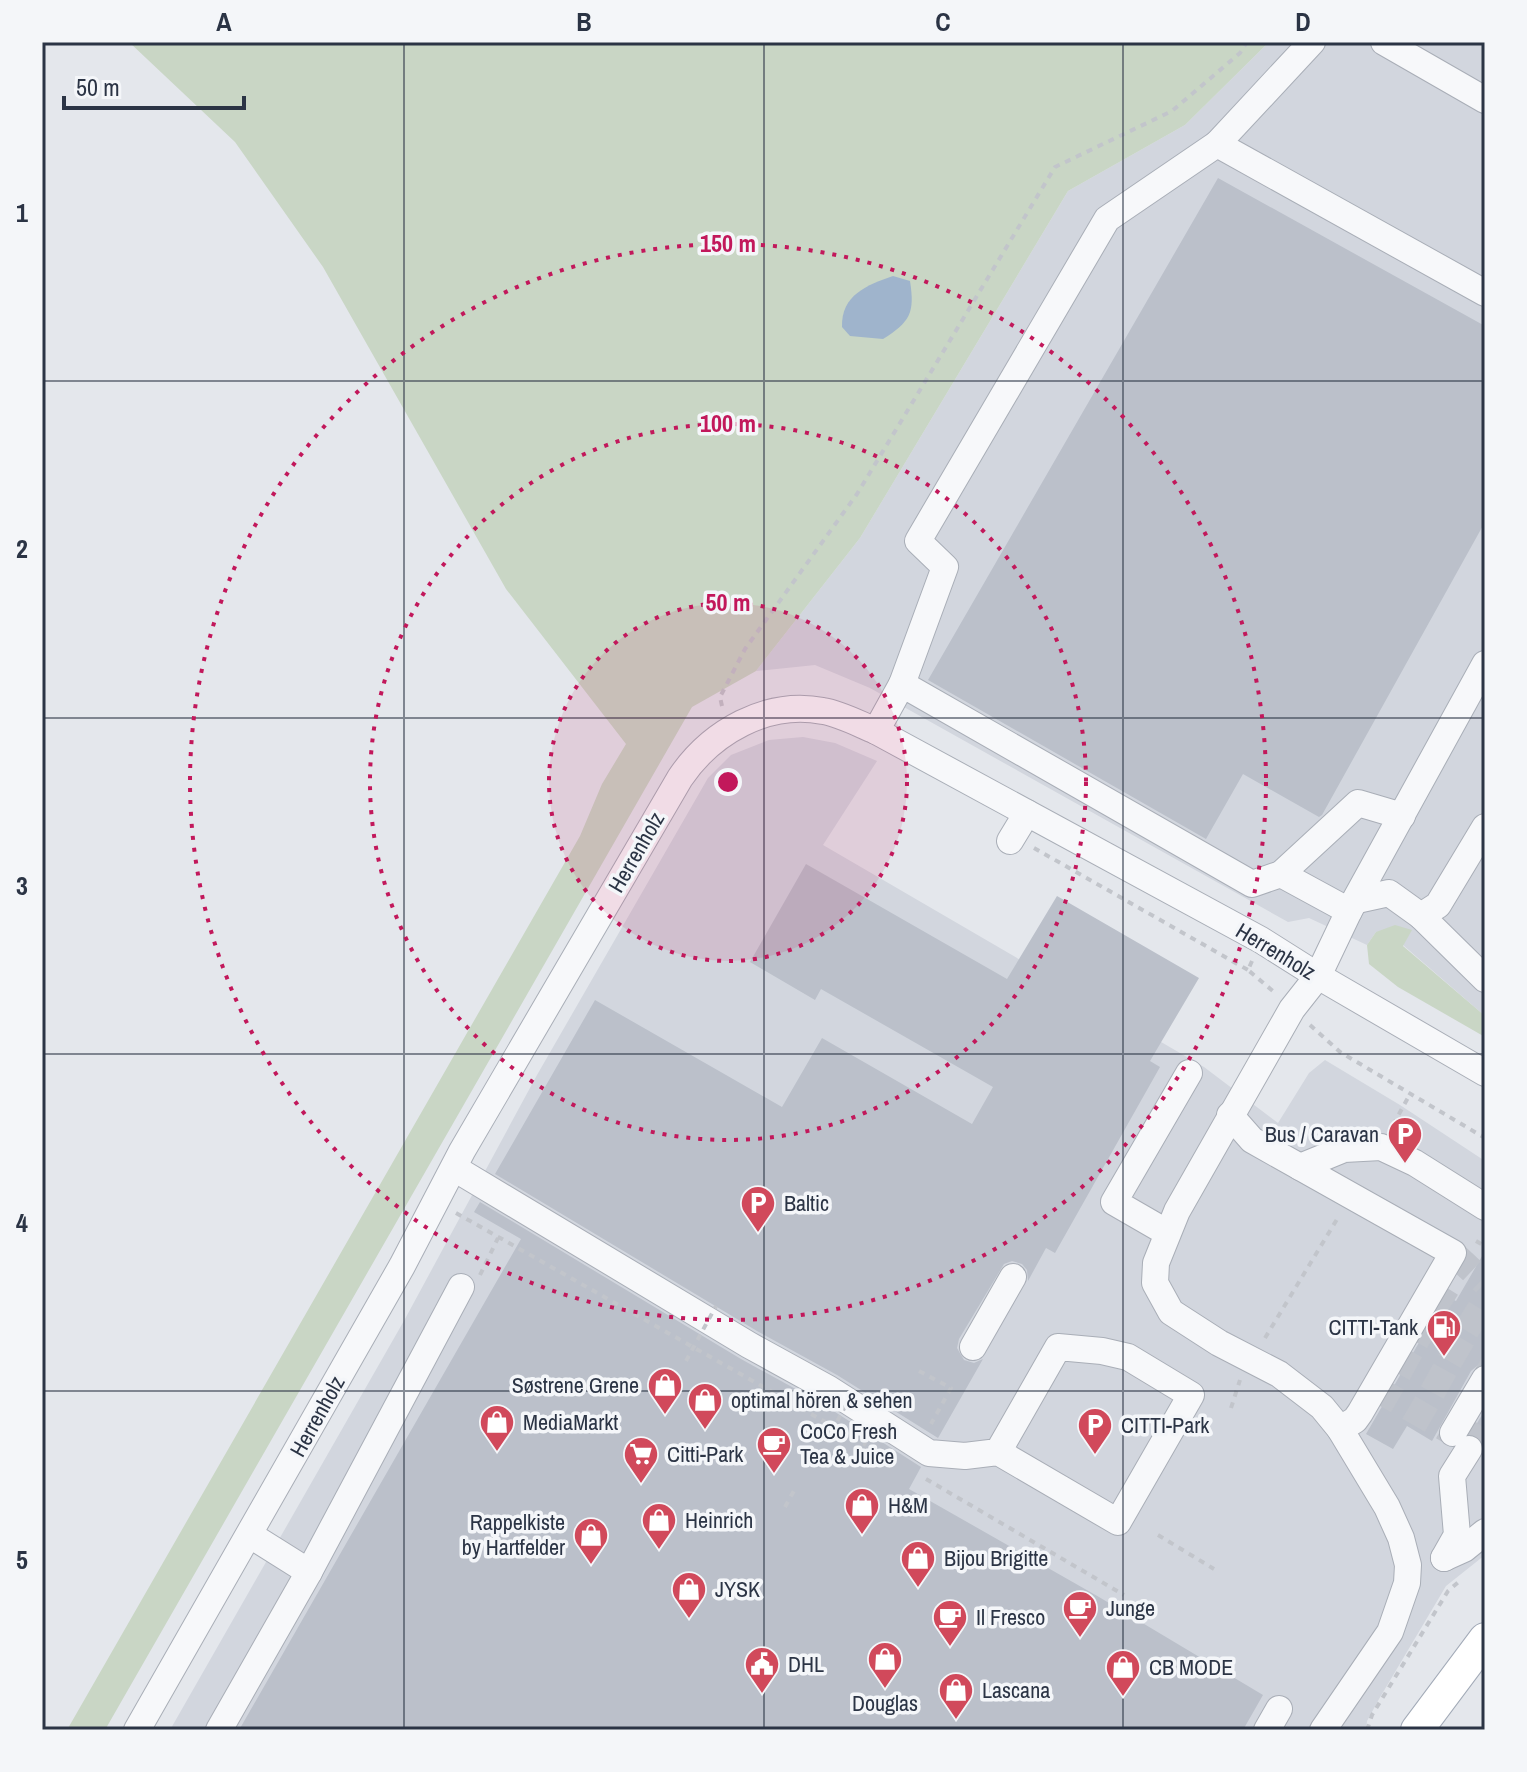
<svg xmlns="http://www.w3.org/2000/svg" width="1527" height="1772" font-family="'Archivo Narrow',sans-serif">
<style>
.built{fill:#d2d6de}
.green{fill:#c9d6c5}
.water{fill:#9fb4cc}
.building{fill:#bbc0ca}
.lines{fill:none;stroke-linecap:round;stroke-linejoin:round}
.minor-tunnel{stroke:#bfc3cb;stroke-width:26;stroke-dasharray:26 13;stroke-linecap:butt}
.minor-casing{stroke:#a9aeb7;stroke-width:28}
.major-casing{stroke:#a3abb8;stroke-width:34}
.path{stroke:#c2c5cb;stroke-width:4;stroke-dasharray:6 6;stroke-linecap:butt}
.minor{stroke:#f7f8fa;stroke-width:26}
.major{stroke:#fff;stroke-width:32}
.path-bridge{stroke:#c2c5cb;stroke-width:4;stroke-dasharray:6 6;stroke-linecap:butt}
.grid{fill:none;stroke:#2b3445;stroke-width:2;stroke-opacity:0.55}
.ring{fill:none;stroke:#c2185b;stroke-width:4;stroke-dasharray:4 8}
.labels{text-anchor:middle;stroke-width:7;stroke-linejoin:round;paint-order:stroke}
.street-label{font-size:22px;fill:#2b3445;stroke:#f4f6f9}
.poi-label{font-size:22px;fill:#2b3445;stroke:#f4f6f9;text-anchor:start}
.centre{fill:#c2185b;stroke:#f4f6f9;stroke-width:4}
.ring-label{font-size:24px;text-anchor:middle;font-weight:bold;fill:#c2185b;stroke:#f4f6f9;stroke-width:7;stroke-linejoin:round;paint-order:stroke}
.neatline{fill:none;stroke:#2b3445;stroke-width:3}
.grid-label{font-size:26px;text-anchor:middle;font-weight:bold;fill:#2b3445}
</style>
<rect width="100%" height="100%" fill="#e4e7ec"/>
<g class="built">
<polygon points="1269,42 1485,42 1485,1016 1403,945 1411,930 1376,932 1367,945 1309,918 1288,922 870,688 815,665 756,671 860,538 1068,191 1185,125"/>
<polygon points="803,737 835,743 877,761 823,845 1204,1067 1278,1123 1309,1073 1325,1060 1400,1105 1485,1161 1485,1555 1446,1586 1379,1699 1367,1721 1366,1730 170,1730 405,1319 537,1075 708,778 731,755 769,740"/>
</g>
<g class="green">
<polygon points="129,42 1269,42 1185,125 1068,191 860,538 756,671 692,707 105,1730 67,1730 580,836 602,784 626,744 506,589 323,267 235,142"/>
<polygon points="1395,925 1412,930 1403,946 1485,1016 1485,1037 1398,987 1369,964 1367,945 1376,932"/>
</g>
<path class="water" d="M893 276 910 281C915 313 910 322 883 339L850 336 842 327C841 295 867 285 893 276Z"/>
<g class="building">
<polygon points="1218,178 1485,326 1485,522 1322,815 1319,817 1243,774 1206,839 928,680"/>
<polygon points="806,864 1007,979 1057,896 1199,978 1150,1061 1160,1067 1055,1253 1046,1248 1028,1281 1027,1270 1022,1264 1012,1261 1004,1264 959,1339 957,1348 964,1360 974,1363 983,1359 938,1438 837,1375 757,1331 495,1174 595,1000 782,1107 822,1038 972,1124 993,1087 821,989 815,1000 750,962"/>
<polygon points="480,1202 741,1359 821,1403 921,1467 909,1489 1099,1597 1263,1695 1243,1730 239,1730 521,1239 474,1212"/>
<polygon points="1485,1251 1485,1363 1478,1365 1471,1371 1432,1441 1407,1426 1393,1449 1366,1434 1446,1296 1456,1301"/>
<polygon points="1485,1410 1485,1438 1483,1441 1471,1433"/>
</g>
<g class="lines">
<g class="minor-tunnel">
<polyline points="1453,1253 1485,1283"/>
<polyline points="1429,1292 1485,1327"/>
<polyline points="1411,1324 1485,1367"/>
<polyline points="1393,1356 1473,1400"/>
<polyline points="1375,1388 1453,1433"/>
<polyline points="1469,1449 1485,1426"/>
</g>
<g class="minor-casing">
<g id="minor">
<polyline points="1384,42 1485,100"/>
<polyline points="1217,144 1312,42"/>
<polyline points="902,684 945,567 918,541 1107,219 1217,144 1485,293"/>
<polyline points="876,731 902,684 1252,884 1281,874 1358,803 1402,816"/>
<polyline points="1010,841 1027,813"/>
<polyline points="1281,874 1349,911"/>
<polyline points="1357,900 1389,893 1421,916 1485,979"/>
<polyline points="1421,916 1438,905 1485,827"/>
<polyline points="1230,1115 1252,1140 1453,1253 1360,1413 1355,1420 1340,1429"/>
<polyline points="1300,1167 1344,1149 1381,1147 1415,1163 1485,1207"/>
<polyline points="454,1168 749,1345 829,1389 929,1453 965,1456 998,1452 1118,1522 1191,1395 1128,1357 1102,1351 1058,1347 998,1452"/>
<polyline points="1166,1232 1114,1202 1189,1073"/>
<polyline points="973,1347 1013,1277"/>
<polyline points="1453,1433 1485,1379"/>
<polyline points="250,1535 309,1572"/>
<polyline points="1444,1558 1457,1535 1452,1476 1469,1449"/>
<polyline points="1444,1558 1464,1549 1485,1532"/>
<path d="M137 1730 402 1266 462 1151 680 778C711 732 767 700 823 711 841 714 859 724 876 731L1261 940 1318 976 1485 1073"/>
<polyline points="219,1730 309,1572 461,1287"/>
<polyline points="1267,1730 1279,1709"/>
<polyline points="1323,1730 1390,1632 1407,1583 1408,1565 1401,1538 1387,1507 1340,1429 1322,1407 1279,1374 1219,1343 1171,1312 1155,1283 1156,1263 1177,1211 1292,1009 1318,976 1349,911 1485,664"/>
</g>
</g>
<g class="major-casing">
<polyline id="major" points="1417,1730 1485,1639"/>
</g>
<g class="path">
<polyline points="722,706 720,697 745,649 857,494 1055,167 1172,111 1240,53 1247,42"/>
<polyline points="1034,848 1248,970"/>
<polyline points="1252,961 1248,970 1274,992"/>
<polyline points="1310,1025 1340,1052 1485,1138"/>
<polyline points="1393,1125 1410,1094"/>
<polyline points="456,1213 866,1445"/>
<polyline points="1476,1241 1485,1246"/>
<polyline points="480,1275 498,1238"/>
<polyline points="1265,1338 1339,1216"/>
<polyline points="919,1371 951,1388 931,1424"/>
<polyline points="1231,1408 1240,1380"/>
<polyline points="926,1479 1124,1595"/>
<polyline points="785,1507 796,1487"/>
<polyline points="1158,1535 1214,1569"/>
<polyline points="1367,1730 1372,1715 1448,1591 1462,1579"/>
</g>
<use href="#minor" class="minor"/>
<use href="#major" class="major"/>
<g class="path-bridge">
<polyline points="686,1361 716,1306"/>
<polyline points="826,1442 854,1390"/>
</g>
</g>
<path class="grid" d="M404 42V1730M764 42V1730M1123 42V1730M42 381H1485M42 718H1485M42 1054H1485M42 1391H1485"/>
<circle cx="728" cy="782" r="179" fill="#c2185b" fill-opacity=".12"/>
<g class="ring">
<circle cx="728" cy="782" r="179"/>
<circle cx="728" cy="782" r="358"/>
<circle cx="728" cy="782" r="538"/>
</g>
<defs>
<g id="parking-pin" transform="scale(1.8)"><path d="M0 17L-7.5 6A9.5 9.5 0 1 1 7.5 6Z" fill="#d1495b" stroke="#f4f6f9"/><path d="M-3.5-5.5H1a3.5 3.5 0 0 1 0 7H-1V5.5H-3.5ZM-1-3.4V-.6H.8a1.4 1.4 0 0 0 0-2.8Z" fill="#fff"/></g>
<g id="fuel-pin" transform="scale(1.8)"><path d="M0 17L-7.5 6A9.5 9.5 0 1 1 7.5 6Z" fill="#d1495b" stroke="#f4f6f9"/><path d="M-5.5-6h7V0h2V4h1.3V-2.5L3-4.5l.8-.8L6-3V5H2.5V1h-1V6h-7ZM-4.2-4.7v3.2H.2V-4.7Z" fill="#fff"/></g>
<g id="shop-pin" transform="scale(1.8)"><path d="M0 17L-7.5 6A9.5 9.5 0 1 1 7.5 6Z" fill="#d1495b" stroke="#f4f6f9"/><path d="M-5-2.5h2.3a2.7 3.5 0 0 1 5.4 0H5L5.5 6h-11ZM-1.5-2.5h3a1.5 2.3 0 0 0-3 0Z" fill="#fff"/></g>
<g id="cafe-pin" transform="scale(1.8)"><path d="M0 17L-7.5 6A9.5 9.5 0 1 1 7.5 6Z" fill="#d1495b" stroke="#f4f6f9"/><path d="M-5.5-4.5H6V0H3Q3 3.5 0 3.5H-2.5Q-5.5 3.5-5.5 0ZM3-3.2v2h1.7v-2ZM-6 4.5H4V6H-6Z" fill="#fff"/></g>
<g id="supermarket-pin" transform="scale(1.8)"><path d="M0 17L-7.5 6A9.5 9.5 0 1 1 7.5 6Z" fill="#d1495b" stroke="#f4f6f9"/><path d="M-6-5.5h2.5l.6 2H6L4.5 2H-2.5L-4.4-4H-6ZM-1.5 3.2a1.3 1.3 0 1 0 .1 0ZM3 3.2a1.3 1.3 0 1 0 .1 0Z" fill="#fff"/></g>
<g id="civic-pin" transform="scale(1.8)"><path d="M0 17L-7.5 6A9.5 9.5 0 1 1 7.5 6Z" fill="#d1495b" stroke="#f4f6f9"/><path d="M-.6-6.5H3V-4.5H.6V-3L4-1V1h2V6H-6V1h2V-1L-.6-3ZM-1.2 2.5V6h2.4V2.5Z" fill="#fff"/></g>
</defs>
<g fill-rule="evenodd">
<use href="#parking-pin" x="1405" y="1134"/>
<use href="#parking-pin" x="758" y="1203"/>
<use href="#fuel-pin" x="1444" y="1327"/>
<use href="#shop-pin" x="665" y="1385"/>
<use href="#shop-pin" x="705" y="1400"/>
<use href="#shop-pin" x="497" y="1422"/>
<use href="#parking-pin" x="1095" y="1425"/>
<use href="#cafe-pin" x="774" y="1444"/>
<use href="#supermarket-pin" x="641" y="1454"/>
<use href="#shop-pin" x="862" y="1505"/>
<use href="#shop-pin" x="659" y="1520"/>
<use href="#shop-pin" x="591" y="1535"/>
<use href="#shop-pin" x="918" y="1558"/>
<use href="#shop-pin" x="689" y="1589"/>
<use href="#cafe-pin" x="1080" y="1608"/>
<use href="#cafe-pin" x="950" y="1617"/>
<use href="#shop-pin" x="885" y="1659"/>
<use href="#civic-pin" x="762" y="1664"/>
<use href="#shop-pin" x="1123" y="1667"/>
<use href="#shop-pin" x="956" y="1690"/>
</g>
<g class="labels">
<g class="street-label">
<text transform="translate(636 852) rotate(-60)" y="8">Herrenholz</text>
<text transform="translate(1276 951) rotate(31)" y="8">Herrenholz</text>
<text transform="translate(317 1416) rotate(-61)" y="8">Herrenholz</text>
</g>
<g class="poi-label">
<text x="1379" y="1142" text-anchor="end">Bus / Caravan</text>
<text x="784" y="1211">Baltic</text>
<text x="1418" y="1335" text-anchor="end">CITTI-Tank</text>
<text x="639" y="1393" text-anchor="end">Søstrene Grene</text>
<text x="731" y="1408">optimal hören &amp; sehen</text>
<text x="523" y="1430">MediaMarkt</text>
<text x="1121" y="1433">CITTI-Park</text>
<text x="800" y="1439">CoCo Fresh<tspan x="800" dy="25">Tea &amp; Juice</tspan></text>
<text x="667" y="1462">Citti-Park</text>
<text x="888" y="1513">H&amp;M</text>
<text x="685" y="1528">Heinrich</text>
<text x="565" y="1530" text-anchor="end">Rappelkiste<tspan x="565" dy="25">by Hartfelder</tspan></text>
<text x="944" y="1566">Bijou Brigitte</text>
<text x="715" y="1597">JYSK</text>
<text x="1106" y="1616">Junge</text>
<text x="976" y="1625">Il Fresco</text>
<text x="788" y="1672">DHL</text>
<text x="1149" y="1675">CB MODE</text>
<text x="982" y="1698">Lascana</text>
<text x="885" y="1711" text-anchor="middle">Douglas</text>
</g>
</g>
<circle cx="728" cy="782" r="12" class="centre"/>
<g class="ring-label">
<text x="728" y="252">150 m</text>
<text x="728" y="432">100 m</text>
<text x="728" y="611">50 m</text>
</g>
<rect width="1527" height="1772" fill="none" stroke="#f4f6f9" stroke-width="88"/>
<path d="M64 96v12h180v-12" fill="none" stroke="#2b3445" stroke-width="4"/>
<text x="76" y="96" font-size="24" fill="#2b3445" stroke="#f4f6f9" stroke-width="6" paint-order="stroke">50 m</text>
<rect x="44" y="44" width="1439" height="1684" class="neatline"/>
<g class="grid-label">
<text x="224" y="31">A</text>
<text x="584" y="31">B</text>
<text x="943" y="31">C</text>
<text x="1303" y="31">D</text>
<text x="22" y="222">1</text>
<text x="22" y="558">2</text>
<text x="22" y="895">3</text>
<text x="22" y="1232">4</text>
<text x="22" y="1569">5</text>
</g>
</svg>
